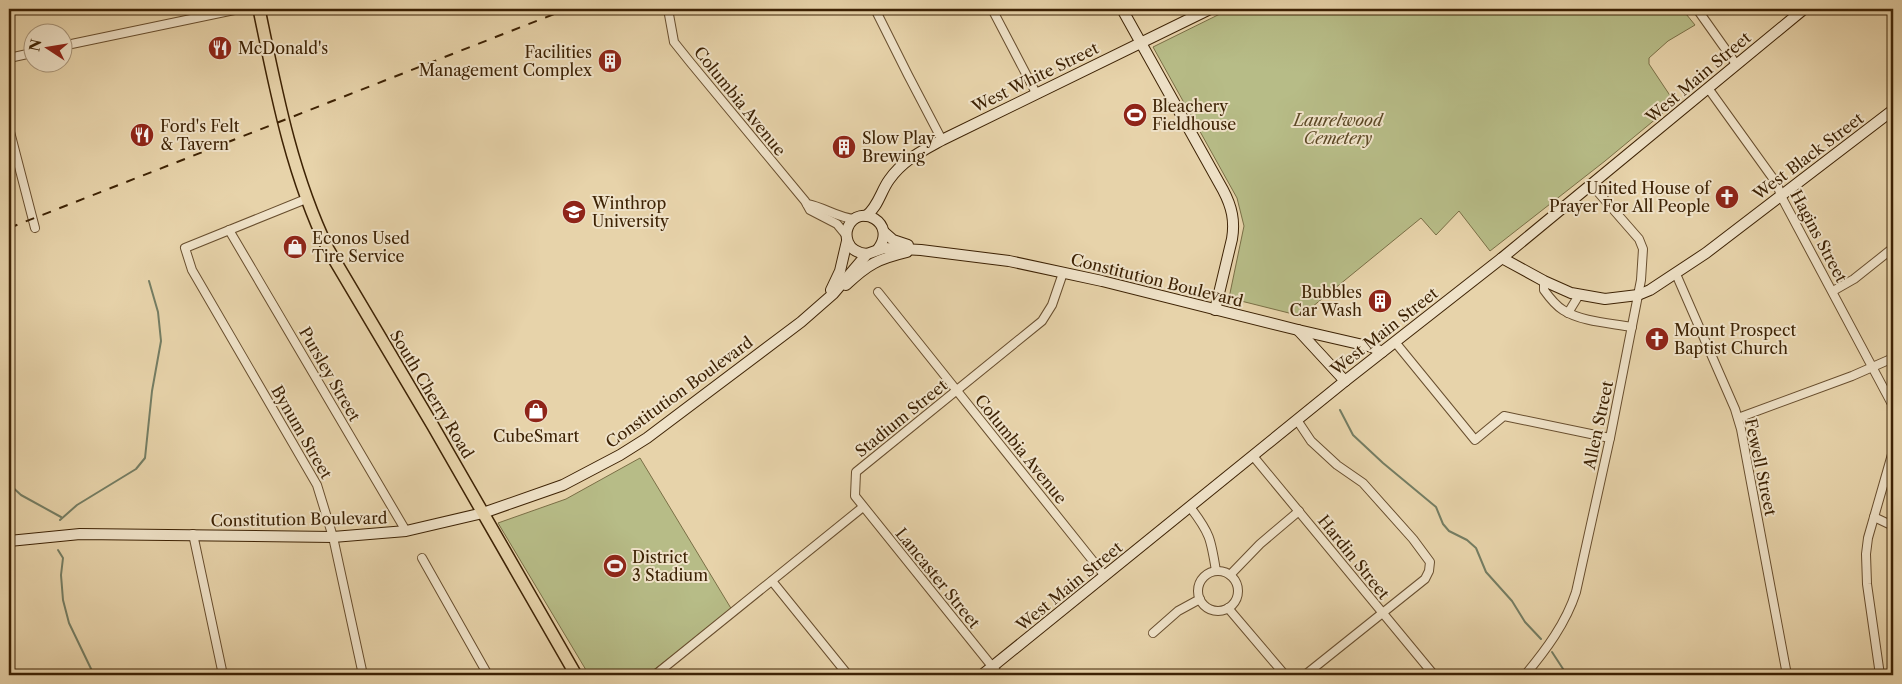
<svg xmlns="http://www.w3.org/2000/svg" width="1902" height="684" font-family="'Libre Caslon Text',serif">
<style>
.green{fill:#b7bc87;stroke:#7a6f46}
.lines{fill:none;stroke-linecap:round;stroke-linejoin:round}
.stream{stroke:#747d63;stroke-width:2}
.street-casing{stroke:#684e2e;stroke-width:10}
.secondary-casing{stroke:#3d2204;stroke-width:12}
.primary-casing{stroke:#3d2204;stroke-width:14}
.street{stroke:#efe2c8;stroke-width:8}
.secondary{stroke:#efe2c8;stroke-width:10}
.primary{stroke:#e7d3aa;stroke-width:11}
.rail{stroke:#3d2204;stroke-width:2;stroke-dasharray:9 9;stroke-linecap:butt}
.labels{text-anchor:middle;stroke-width:4;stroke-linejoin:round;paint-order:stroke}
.poi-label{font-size:16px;fill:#3d2204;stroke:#efe2c8;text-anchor:start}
.street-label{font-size:16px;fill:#3d2204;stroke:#efe2c8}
.park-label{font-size:16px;font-style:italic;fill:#5c4825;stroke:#efe2c8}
</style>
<rect width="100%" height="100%" fill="#e7d3aa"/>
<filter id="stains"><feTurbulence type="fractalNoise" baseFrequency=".004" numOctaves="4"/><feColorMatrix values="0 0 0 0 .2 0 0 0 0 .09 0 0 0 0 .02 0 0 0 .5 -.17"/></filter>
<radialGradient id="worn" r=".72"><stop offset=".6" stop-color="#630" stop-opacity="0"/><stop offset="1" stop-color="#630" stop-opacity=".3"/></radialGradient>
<g class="green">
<polygon points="1230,9 1682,9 1695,25 1668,41 1649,58 1649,64 1675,103 1605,161 1490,251 1459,211 1436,235 1421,218 1301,316 1229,298 1244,226 1237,198 1153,47"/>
<polygon points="640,458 732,610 647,675 589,675 498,523 566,499"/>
</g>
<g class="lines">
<g class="stream">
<polyline points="1340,410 1353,435 1383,463 1436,507 1443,524 1449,531 1467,540 1476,548 1486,572 1512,601 1525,622 1541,639"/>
<polyline points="9,484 21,495 61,517"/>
<polyline points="60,520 77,505 136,469 145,458 152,391 161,341 158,312 149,281"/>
<polyline points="58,550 63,558 61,575 63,600 69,623 94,675"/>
<polyline points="1552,652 1567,675"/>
</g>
<g class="street-casing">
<g id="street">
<polyline points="668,9 674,42 690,62 805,201 810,210 837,224 846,235"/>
<polyline points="875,9 908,75 942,140"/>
<polyline points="992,9 1036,93"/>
<polyline points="1697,9 1736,64"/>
<polyline points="62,46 239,9"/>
<polyline points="9,58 32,53"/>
<polyline points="1708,88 1777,184 1781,196 1893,406"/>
<polyline points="9,128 35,228"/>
<polyline points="306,199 185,248 192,270 317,485 333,537 363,675"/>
<path d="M807 204C824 207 836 217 854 219"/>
<polyline points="229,230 406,531"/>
<polyline points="1676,274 1735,409 1741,429 1787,675"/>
<path d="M1544 281V290C1549 297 1555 305 1563 310 1582 322 1610 323 1632 327"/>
<polyline points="1833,291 1854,279 1893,248"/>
<polyline points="878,292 1105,576"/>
<polyline points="1568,313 1579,295"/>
<polyline points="1395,342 1475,440 1504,416 1610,438"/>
<polyline points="1738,418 1852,376 1893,358"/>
<polyline points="1297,420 1311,441 1337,465 1363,483 1413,539 1430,562 1429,571 1425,579 1305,675"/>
<polyline points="1253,456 1434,675"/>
<path d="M1190 507C1210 533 1211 539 1216 571"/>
<polyline points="1874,517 1893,526"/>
<polyline points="193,534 223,675"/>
<polyline points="422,558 488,675"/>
<circle cx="1218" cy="591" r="20"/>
<polyline points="1230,575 1260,544 1299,511"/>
<polyline points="772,581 848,675"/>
<polyline points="1228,608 1285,675"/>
<polyline points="1153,633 1178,611 1200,599"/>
<polyline points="655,675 863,507"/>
<polyline points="999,675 855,496 856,472 1042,321 1052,305 1063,273"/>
<path d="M1525 675C1546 650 1566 623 1576 592L1610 438 1641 280 1643 249 1639 239 1591 184"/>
<polyline points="1880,675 1867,584 1866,554 1868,538 1893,451"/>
</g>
</g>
<g class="secondary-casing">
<g id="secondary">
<path d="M1122 9 1223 190C1232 207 1235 221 1232 239L1215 310"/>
<path d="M866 216C878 207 881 191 889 180 903 160 922 151 942 140L1210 9"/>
<polyline points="884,232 893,240 908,245"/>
<path d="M867 254C858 253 851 250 848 242 846 237 846 232 848 227 859 202 898 223 878 249"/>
<polyline points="1502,258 1544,281 1571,293 1605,299 1638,295 1650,290 1706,253 1893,110"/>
<path d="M846 285C868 264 878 259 907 252"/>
<polyline points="831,290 840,271 847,241"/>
<polyline points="1298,330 1345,381"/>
<polyline points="9,541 80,534 333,537 406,531 483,513 563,485 620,455 647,438 801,322 833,294 867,254 884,248 921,250 1009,261 1102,281 1298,330 1372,347 1382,352"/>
<polyline points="982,675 1345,381 1502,258 1804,9"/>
</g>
</g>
<g class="primary-casing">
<path id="primary" d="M259 9C276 91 291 172 328 249L433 426 576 675"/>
</g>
<use href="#street" class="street"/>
<use href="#secondary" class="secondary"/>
<use href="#primary" class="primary"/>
<polyline class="rail" points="9,228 567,9"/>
</g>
<defs>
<g id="restaurant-disc" transform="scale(1.25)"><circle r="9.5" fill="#8f2418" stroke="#efe2c8"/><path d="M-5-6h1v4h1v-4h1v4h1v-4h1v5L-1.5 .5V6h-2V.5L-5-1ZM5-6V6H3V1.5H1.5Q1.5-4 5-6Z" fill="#fff"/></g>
<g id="building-disc" transform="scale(1.25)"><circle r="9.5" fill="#8f2418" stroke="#efe2c8"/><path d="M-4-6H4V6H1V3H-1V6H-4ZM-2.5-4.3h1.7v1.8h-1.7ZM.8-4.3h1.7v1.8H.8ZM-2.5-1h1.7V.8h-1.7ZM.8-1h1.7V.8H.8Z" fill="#fff"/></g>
<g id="stadium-disc" transform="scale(1.25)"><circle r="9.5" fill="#8f2418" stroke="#efe2c8"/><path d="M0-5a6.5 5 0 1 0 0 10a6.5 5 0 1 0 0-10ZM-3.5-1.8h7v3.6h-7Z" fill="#fff"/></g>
<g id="church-disc" transform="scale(1.25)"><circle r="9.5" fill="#8f2418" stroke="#efe2c8"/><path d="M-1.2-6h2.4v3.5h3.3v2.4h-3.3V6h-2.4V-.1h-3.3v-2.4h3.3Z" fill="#fff"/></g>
<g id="university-disc" transform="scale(1.25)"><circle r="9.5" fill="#8f2418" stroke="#efe2c8"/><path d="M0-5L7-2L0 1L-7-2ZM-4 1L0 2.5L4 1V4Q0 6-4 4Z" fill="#fff"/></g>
<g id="shop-disc" transform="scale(1.25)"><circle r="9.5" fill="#8f2418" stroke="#efe2c8"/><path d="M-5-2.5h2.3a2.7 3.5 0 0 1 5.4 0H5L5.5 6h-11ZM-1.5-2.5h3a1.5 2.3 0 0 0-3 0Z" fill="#fff"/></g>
</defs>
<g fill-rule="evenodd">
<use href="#restaurant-disc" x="220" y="48"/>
<use href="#building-disc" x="610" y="61"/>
<use href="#stadium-disc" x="1135" y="115"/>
<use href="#restaurant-disc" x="142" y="135"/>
<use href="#building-disc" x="844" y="147"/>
<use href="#church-disc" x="1727" y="197"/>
<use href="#university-disc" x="574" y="212"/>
<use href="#shop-disc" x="295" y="247"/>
<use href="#building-disc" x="1380" y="301"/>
<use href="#church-disc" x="1657" y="339"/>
<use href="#shop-disc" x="536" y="411"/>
<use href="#stadium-disc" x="615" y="566"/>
</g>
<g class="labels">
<g class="poi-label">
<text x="238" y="54">McDonald's</text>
<text x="592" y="58" text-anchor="end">Facilities<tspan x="592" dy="18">Management Complex</tspan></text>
<text x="1152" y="112">Bleachery<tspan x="1152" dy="18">Fieldhouse</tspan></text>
<text x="160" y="132">Ford's Felt<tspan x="160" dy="18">&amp; Tavern</tspan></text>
<text x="862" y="144">Slow Play<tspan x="862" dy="18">Brewing</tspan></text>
<text x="1710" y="194" text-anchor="end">United House of<tspan x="1710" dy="18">Prayer For All People</tspan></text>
<text x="592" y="209">Winthrop<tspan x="592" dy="18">University</tspan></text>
<text x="312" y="244">Econos Used<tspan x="312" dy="18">Tire Service</tspan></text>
<text x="1362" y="298" text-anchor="end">Bubbles<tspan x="1362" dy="18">Car Wash</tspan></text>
<text x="1674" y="336">Mount Prospect<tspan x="1674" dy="18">Baptist Church</tspan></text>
<text x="536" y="442" text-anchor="middle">CubeSmart</text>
<text x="632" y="563">District<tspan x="632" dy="18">3 Stadium</tspan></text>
</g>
<g class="street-label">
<text transform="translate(1035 77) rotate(-26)" y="6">West White Street</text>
<text transform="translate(1698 77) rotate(-40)" y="6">West Main Street</text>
<text transform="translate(740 101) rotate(51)" y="6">Columbia Avenue</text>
<text transform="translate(1808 156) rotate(-37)" y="6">West Black Street</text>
<text transform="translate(1819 236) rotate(62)" y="6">Hagins Street</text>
<text transform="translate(1157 280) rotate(14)" y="6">Constitution Boulevard</text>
<text transform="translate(1384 331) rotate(-38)" y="6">West Main Street</text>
<text transform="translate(330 374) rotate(60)" y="6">Pursley Street</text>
<text transform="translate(679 392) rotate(-36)" y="6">Constitution Boulevard</text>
<text transform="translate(432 394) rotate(59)" y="6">South Cherry Road</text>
<text transform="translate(901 418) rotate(-39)" y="6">Stadium Street</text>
<text transform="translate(1598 425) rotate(-78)" y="6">Allen Street</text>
<text transform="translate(302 432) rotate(60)" y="6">Bynum Street</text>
<text transform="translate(1021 449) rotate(51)" y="6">Columbia Avenue</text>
<text transform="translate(1761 467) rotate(78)" y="6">Fewell Street</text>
<text transform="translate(299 519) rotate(-1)" y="6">Constitution Boulevard</text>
<text transform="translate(1354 557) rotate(51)" y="6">Hardin Street</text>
<text transform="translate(938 578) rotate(51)" y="6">Lancaster Street</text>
<text transform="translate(1069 586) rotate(-39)" y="6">West Main Street</text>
</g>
<g class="park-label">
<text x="1338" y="126">Laurelwood<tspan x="1338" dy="18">Cemetery</tspan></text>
</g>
</g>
<rect width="1902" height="684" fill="none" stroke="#e7d3aa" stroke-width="30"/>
<rect x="10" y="10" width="1882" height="664" fill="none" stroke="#3d2204" stroke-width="2.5"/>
<rect x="15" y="15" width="1872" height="654" fill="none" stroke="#3d2204"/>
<g transform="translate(48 48) rotate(282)"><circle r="24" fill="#efe2c8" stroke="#a8957a"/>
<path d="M0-4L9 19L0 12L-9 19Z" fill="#8f2418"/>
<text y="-8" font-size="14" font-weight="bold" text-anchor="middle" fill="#3d2204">N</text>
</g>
<rect width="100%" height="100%" filter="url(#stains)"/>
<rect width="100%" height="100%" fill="url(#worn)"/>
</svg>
